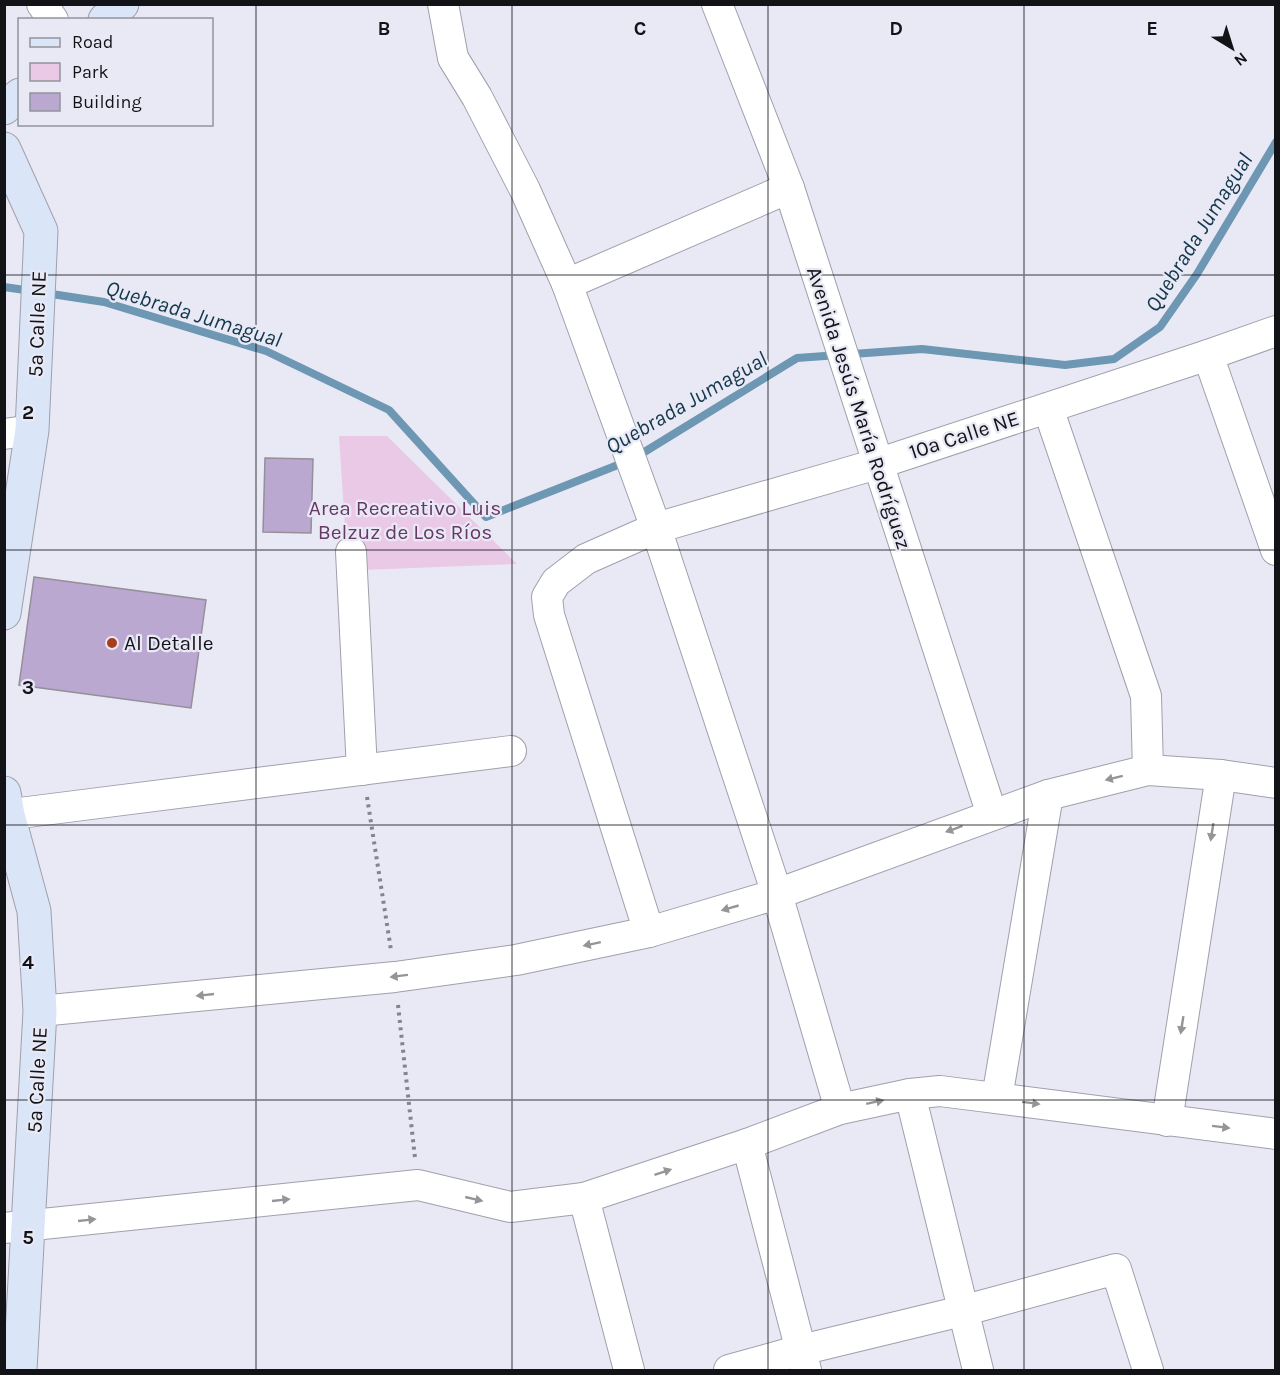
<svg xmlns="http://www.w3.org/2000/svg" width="1280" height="1375" font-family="Karla,sans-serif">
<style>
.green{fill:#eac9e7}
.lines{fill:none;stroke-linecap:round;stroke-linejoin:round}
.stream{stroke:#6d97b2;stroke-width:8}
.building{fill:#bba8d1;stroke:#948f9a;stroke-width:1.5}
.street-casing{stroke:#9fa0ab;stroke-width:32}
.secondary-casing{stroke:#9fa0ab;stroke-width:35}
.path{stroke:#84848d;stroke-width:4;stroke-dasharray:3 4.5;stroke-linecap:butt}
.street{stroke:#fff;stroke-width:30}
.secondary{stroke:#dae5f8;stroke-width:33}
.oneway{fill:#949597}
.grid{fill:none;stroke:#121317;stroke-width:1.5;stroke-opacity:0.55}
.poi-dot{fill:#a63e1d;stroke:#e9e9f6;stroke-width:2}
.labels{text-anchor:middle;stroke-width:4.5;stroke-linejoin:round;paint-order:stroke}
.street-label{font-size:21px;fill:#121317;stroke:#e9e9f6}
.park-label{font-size:21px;fill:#663864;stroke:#e9e9f6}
.poi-label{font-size:21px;fill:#121317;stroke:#e9e9f6;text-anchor:start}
.water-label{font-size:22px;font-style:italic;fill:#13374b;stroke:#e9e9f6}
.grid-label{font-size:20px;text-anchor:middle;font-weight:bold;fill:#121317;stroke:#e9e9f6;stroke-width:4.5;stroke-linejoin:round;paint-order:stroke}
</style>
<rect width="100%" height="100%" fill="#e9e9f6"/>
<polygon class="green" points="339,436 387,436 517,564 362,570 363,542 346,543"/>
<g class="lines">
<g class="stream">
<polyline points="4,287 32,291"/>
<polyline points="45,293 104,302 266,351 389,410 486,517 633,459 797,358 922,349 1065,365 1114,359 1160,327 1197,274 1276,142"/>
</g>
</g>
<g class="building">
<polygon points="265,458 313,459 311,533 263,532"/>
<polygon points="34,577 206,600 191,708 19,685"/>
</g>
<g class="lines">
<g class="street-casing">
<g id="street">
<polyline points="42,4 53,20"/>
<polyline points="443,4 453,58 477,97 525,190 567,284 656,528 777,894 840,1109"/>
<polyline points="717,4 789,188 992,815"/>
<polyline points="567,284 789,188"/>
<polyline points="1208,355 1276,550"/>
<polyline points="1048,408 1146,696 1148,770"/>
<polyline points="4,434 32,430"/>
<polyline points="351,552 362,770"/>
<polyline points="4,815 511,751"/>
<polyline points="649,932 549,615 547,597 556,582 586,559 656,528 877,464 1208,355 1276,331"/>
<polyline points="40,1011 395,977 516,960 649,932 777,894 1048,795 1148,770 1221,775 1276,783"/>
<polyline points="910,1094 978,1370"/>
<polyline points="997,1098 1048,795"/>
<polyline points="1167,1121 1221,775"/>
<polyline points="747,1144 806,1370"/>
<polyline points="584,1198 629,1370"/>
<polyline points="4,1228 418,1185 510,1207 584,1198 747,1144 840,1109 910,1094 940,1091 1276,1134"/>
<polyline points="729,1370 801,1350 962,1311 1116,1269 1148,1370"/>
</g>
</g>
<g class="secondary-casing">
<g id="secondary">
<polyline points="105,20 122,4"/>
<polyline points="4,108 20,95"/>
<polyline points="4,149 41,231 32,430 4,613"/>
<polyline points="4,793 8,815 34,911 40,1011 20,1370"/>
</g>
</g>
<g class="path">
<polyline points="367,797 391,950"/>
<polyline points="398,1005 415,1158"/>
</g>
<use href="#street" class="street"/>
<use href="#secondary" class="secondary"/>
</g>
<defs><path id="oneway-solid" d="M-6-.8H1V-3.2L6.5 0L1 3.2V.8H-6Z" transform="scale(1.5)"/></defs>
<g class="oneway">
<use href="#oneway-solid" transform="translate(1114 778) rotate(166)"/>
<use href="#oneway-solid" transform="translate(954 829) rotate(160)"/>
<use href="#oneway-solid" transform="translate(1212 832) rotate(99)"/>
<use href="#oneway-solid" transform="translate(730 908) rotate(164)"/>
<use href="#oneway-solid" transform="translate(592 944) rotate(168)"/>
<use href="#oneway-solid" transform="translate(399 976) rotate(173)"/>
<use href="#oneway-solid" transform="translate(205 995) rotate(174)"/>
<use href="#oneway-solid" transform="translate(1182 1025) rotate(99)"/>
<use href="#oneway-solid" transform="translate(875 1102) rotate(-12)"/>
<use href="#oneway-solid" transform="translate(1031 1103) rotate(7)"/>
<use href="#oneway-solid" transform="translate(1221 1127) rotate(7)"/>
<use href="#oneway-solid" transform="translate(663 1172) rotate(-18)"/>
<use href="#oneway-solid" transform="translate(474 1199) rotate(13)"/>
<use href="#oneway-solid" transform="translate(281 1200) rotate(-6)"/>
<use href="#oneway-solid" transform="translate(87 1220) rotate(-6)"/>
</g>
<path class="grid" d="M256 4V1370M512 4V1370M768 4V1370M1024 4V1370M4 275H1276M4 550H1276M4 825H1276M4 1100H1276"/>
<circle class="poi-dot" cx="112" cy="643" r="6"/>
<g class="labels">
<g class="street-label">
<text transform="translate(37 324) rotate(-88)" y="7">5a Calle NE</text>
<text transform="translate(859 408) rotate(72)" y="7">Avenida Jesús María Rodríguez</text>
<text transform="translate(964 435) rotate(-18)" y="7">10a Calle NE</text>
<text transform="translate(37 1080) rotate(-87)" y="7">5a Calle NE</text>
</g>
<g class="park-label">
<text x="405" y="515">Area Recreativo Luis<tspan x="405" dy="24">Belzuz de Los Ríos</tspan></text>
</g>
<g class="poi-label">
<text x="124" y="650">Al Detalle</text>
</g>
<g class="water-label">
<text transform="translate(1198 232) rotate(-58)" y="8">Quebrada Jumagual</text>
<text transform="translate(194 313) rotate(17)" y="8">Quebrada Jumagual</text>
<text transform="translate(686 402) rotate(-30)" y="8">Quebrada Jumagual</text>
</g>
</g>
<g class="grid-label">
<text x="384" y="35">B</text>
<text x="640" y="35">C</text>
<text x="896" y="35">D</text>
<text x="1152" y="35">E</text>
<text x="28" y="419">2</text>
<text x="28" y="694">3</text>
<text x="28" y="969">4</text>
<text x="28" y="1244">5</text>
</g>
<rect width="1280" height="1375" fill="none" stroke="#121317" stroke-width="12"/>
<rect x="18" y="18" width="195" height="108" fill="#e9e9f6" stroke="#93939d" stroke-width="1.5"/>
<rect x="30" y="38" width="30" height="9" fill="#dae5f8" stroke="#93939d" stroke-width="1.5"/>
<text x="72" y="48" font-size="18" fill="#121317">Road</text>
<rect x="30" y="63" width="30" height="18" fill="#eac9e7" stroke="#93939d" stroke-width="1.5"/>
<text x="72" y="78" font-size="18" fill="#121317">Park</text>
<rect x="30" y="93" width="30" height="18" fill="#bba8d1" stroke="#93939d" stroke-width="1.5"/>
<text x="72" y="108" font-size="18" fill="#121317">Building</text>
<g transform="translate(1232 48) rotate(142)" stroke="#e9e9f6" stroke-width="4.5" paint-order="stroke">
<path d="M0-4.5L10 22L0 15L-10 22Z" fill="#121317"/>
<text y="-9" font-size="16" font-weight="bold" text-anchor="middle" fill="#121317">N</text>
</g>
</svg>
